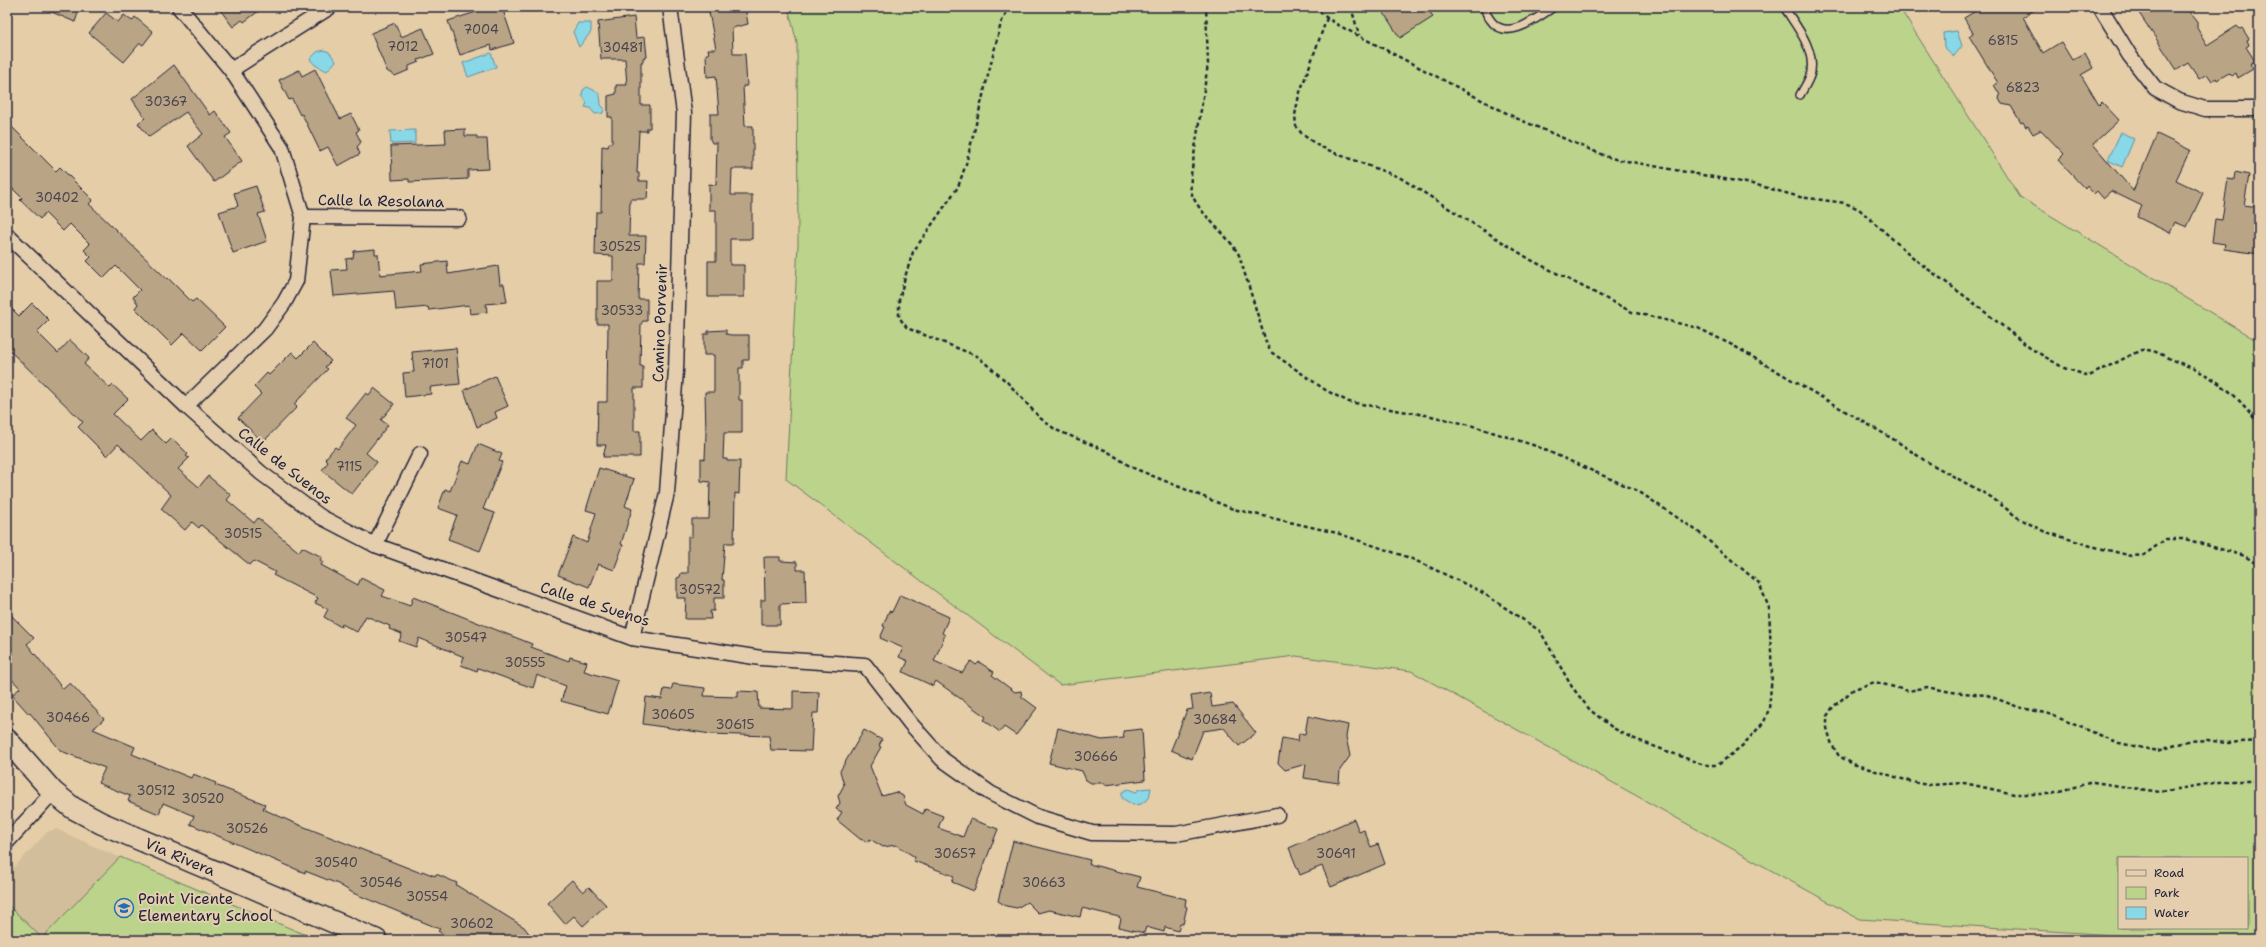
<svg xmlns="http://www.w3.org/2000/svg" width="2266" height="947" font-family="'Shantell Sans',sans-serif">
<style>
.built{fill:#d3be9b}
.green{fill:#bbd38a;stroke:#6e7a62;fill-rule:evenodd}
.water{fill:#89d8e7;stroke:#608fa2}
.building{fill:#b9a585;stroke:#22223b}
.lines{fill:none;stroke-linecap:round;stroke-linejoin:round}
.lane-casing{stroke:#22223b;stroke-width:10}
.street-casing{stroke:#22223b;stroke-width:17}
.secondary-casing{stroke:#22223b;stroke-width:24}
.path{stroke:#22223b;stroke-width:2.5;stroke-dasharray:4 3;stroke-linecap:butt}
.lane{stroke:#e4cead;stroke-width:7}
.street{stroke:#e4cead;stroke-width:14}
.secondary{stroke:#e4cead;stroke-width:21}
.labels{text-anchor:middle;stroke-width:4;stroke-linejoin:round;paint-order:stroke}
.number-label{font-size:13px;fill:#48434e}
.street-label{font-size:15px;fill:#22223b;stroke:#e4cead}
.poi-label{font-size:15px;fill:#22223b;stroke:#e4cead;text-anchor:start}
</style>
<rect width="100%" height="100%" fill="#e4cda7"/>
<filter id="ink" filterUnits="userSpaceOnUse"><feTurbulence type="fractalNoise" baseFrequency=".025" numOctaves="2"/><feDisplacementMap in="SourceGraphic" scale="8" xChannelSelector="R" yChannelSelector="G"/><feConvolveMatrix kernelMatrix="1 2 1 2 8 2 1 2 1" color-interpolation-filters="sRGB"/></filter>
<g filter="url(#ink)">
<polygon class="built" points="56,829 102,850 318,940 7,940 7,875 47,832"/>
<g class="green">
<path d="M788 7H1899L2020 197 2259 342V940H2193L1859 919 1411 671 1296 656 1060 685 786 479 798 244 797 43ZM2119 858H2247V928H2119Z"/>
<polygon points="120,857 318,940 7,940 7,904 42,938"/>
</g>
<g class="water">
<polygon points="578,23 591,23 591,32 579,47 573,32"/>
<polygon points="1957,31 1962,46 1954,56 1944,47 1943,33"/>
<polygon points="324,50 329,52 336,61 327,71 315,65 310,59 317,52"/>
<polygon points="491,53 496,67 468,77 463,63"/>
<path d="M587 87C600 93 600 92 601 105L604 108 603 113 595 114 590 108 585 107 587 103 582 95 583 90Z"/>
<polygon points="415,130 415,143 391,144 390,131"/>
<polygon points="2121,132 2134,139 2122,167 2108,160"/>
<polygon points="1151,788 1149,798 1141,804 1133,805 1122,798 1122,792 1128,789 1136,792 1140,789"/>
</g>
<g class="building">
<polygon points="40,7 80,7 75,22"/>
<polygon points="218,7 264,7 244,22 242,20 233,27"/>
<polygon points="474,7 502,7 514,43 492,50 491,45 460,55 448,21 476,12"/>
<polygon points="708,7 745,7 748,24 732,28 733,54 745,54 747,86 743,86 745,126 753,126 753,169 732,169 731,195 752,195 752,239 730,239 730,265 744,265 744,297 708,297 708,261 716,261 716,210 709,210 709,184 716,185 717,143 712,143 710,139 710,114 719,114 716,76 707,77 706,54 709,54 708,49 716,49"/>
<polygon points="1380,7 1427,7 1433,17 1400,38"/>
<polygon points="1982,7 2039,7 2023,17 2043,53 2061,42 2072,60 2085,53 2093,68 2081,75 2099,105 2102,102 2119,120 2093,144 2133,191 2157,134 2190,150 2176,180 2203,193 2187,227 2175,222 2170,233 2137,217 2142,206 2111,191 2103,198 2097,191 2094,194 2087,186 2085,189 2058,160 2064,154 2041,130 2033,134 2028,126 2026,127 2023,122 2021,123 2011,106 2002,104 1999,99 2000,95 1994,85 1998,83 1969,36 1973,33 1964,18"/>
<polygon points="2135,7 2186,7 2197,20 2197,28 2207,45 2237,26 2240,29 2242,28 2249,39 2247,40 2249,45 2246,47 2255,61 2250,64 2253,69 2238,78 2236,73 2232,76 2229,73 2217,80 2216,78 2212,81 2207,74 2199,79 2188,63 2177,70"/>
<polygon points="106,13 118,22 124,15 132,21 135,17 153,32 143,45 140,43 124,62 89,33"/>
<polygon points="634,17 636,38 645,37 647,57 643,58 643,62 641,62 641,105 650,105 650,128 647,128 647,131 639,131 637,173 639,173 639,181 648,181 647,199 630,199 629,236 646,236 645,263 639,263 638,299 647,299 647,321 643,321 641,324 640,366 643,366 643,388 634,388 634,431 640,431 640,457 603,457 606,445 597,445 598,402 607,402 608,324 597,324 597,281 613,281 613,256 595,255 596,212 601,212 602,146 608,147 609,143 612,143 612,117 608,117 608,96 616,94 616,85 627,85 625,59 601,59 598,22"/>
<polygon points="395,23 401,37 423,28 434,54 418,60 419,62 409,66 409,70 395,76 387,71 371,33"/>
<polygon points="174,65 210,115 215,111 231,133 225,137 242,161 214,182 188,146 203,134 186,112 149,137 138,123 145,118 132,99"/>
<polygon points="315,69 340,119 351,114 359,130 356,132 361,142 357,147 360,154 338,166 328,147 320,151 302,114 300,115 292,99 289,100 279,80 299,70 302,76"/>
<polygon points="7,122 56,171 60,167 93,200 89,204 167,279 168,278 192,302 196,299 225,327 202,350 184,333 172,345 135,308 138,304 133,297 140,290 116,266 104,278 87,261 91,257 84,250 90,244 70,224 63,231 45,213 40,219 20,200 22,198 7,183"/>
<polygon points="465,129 465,136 477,136 477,139 487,139 489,169 468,170 468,179 409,182 409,179 392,180 391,146 446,144 445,130"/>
<polygon points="2235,172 2249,175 2244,205 2259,207 2259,254 2224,249 2225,244 2212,242 2215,219 2222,220 2228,179 2234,180"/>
<polygon points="256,186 265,212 258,214 267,241 233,253 219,212 238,206 234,193"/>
<polygon points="375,249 375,254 378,254 380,275 422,271 421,264 447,261 448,274 498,266 500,284 504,284 507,302 486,304 487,312 470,314 469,305 429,310 428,307 396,310 394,291 334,296 331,270 347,269 346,259 353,258 354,251"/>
<polygon points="32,303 49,320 37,332 58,353 70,340 89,358 84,364 110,388 113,385 128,399 113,414 141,441 152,430 166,444 172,438 188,454 186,456 189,458 178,469 199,487 208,476 231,495 227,500 254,523 258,518 299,552 302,547 322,557 320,560 323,562 321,565 358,585 361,578 385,590 382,596 410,606 413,597 532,644 531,647 569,661 570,657 587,662 584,671 618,681 608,714 561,701 566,686 537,675 533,688 478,668 477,671 461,665 464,657 419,638 416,647 399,641 402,634 389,629 390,626 366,616 357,632 342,624 341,627 324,617 328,609 315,603 318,598 273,575 275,572 254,561 250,565 201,525 199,528 192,522 185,530 161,509 171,495 118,444 107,456 78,427 83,422 7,348 7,304 19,316"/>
<polygon points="726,330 726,334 731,335 749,335 749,360 743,360 743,368 739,368 739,400 742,400 742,433 724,433 723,459 727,459 727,461 740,461 739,494 735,493 734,543 725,543 722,580 724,580 724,598 714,598 714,611 710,611 711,619 685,619 686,598 677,598 677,578 680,577 681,573 688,573 688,536 692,537 692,519 709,519 710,482 701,481 701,458 705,459 706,433 705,392 714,392 714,355 704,355 704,334 708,334 708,331"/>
<polygon points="313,343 331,361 325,367 328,369 294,404 297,407 263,442 238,418 261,394 254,387 267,373 269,375 292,352 298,358"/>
<polygon points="456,348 460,384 430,387 431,394 405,397 403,373 414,372 412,352"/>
<polygon points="495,376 508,406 495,412 497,418 477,427 464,390"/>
<polygon points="374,388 394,404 381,420 388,425 366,453 377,462 352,494 322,470 328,462 325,459 335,447 338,449 356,425 346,418 366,393 369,395"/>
<polygon points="478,444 502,454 499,461 502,462 483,509 495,513 480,551 448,539 457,515 438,508 445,489 450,491 462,461 470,464"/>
<polygon points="599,468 634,479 625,506 632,509 621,544 623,545 614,570 598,564 589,587 558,575 573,537 587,543 596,513 586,510"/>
<polygon points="764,557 780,557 780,561 797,562 797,570 805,570 806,603 780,604 780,625 761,625 761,600 765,600"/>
<polygon points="900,595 949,617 942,633 945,635 934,661 962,673 971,661 976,665 979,662 994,672 992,675 1015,692 1021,691 1022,697 1037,708 1016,735 1004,727 1000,732 984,720 986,717 936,681 933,686 903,672 908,661 899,657 903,648 880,638 885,627 883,626 889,611 892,612"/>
<polygon points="7,611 34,638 27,644 63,689 70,683 104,719 93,729 135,747 132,754 191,778 193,774 216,783 215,785 265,804 263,809 292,822 421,873 422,871 435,876 436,874 457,883 456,885 524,927 534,940 453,940 438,931 440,929 353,893 338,884 305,871 305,873 190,824 194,816 163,803 159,814 128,801 130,796 98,783 105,768 61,751 30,713 29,714 12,695 20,688 7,674"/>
<polygon points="673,684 705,688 704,696 738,697 738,691 758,692 759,708 793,709 793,691 819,692 818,713 813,713 811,751 771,750 769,736 711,734 643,724 646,697 662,699 664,689 671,690"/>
<polygon points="1210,693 1212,707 1233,704 1256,733 1239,746 1224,728 1203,731 1192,759 1171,750 1187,710 1193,709 1191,696"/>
<polygon points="1308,716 1348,725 1346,737 1350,756 1340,770 1339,783 1304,778 1306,764 1285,770 1278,763 1282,738 1298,741 1299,733 1305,734"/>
<polygon points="1058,728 1102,740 1124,738 1123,731 1142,729 1145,780 1105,785 1105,783 1091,783 1086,780 1082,771 1049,763"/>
<polygon points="864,730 882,740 879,746 881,747 870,766 882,796 896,792 903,796 906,805 923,814 925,809 943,816 938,828 963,837 970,819 998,829 974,891 952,882 954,876 914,861 915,857 896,845 883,847 870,839 868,842 860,839 837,820 842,812 836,809 840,803 838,796 844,785 840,771"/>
<polygon points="1354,819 1359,832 1364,830 1371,847 1378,844 1385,864 1331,887 1322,866 1300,875 1289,848"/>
<polygon points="1013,841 1090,860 1089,864 1140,877 1137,887 1186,899 1185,906 1187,907 1183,924 1180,923 1178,931 1165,927 1164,932 1146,927 1144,933 1119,927 1121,919 1119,917 1082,908 1080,917 1049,910 1038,913 1027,902 1017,908 1006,906 998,901"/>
<polygon points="572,880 583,892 589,887 606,905 583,926 574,916 565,924 547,903"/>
</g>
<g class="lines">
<g class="lane-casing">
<g id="lane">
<path d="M1485 7C1485 14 1489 18 1493 23 1510 41 1539 16 1554 7"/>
<path d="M1784 7C1796 26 1815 48 1811 72 1810 79 1804 88 1800 95"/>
</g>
</g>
<g class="street-casing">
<g id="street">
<polyline points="179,7 231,70 282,148 303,217 296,281 284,303 265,329 186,406"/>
<polyline points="2100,7 2130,56 2155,88 2179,101 2205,109 2259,109"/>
<polyline points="231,70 330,7"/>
<polyline points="303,217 459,218"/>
<polyline points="7,235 186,406 261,473 321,517 375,545 632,638 761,658 865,665 910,723 942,759 990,793 1038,817 1092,833 1176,834 1277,815"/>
<polyline points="375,545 420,454"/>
<polyline points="632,638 667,493 676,370 684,113 670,7"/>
<polyline points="7,842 53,792"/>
</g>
</g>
<g class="secondary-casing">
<polyline id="secondary" points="7,740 53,792 73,808 101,823 376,940"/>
</g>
<g class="path">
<path d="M1009 7 1001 23 966 164 958 187 913 252 905 277 899 300V317L907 328 977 356 1007 382 1040 418 1056 430 1107 451 1131 467 1233 509 1337 533 1410 558 1480 591 1540 631 1572 687 1590 710 1613 728 1632 738 1704 765H1718L1743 745 1764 722 1769 709 1772 675 1769 608 1759 583 1697 531 1638 491 1536 446 1470 425 1431 416 1349 402 1327 391 1271 352 1267 345 1239 255C1227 233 1196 212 1191 191 1190 186 1191 180 1191 175L1208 64 1206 7"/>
<path d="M1314 7 1327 18 1340 26 1516 118 1610 158 1757 185 1800 197 1845 203 1859 209 1917 261 1970 300 2030 348 2064 368 2089 376 2141 350C2155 349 2163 356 2175 361 2213 375 2236 392 2259 425"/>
<polyline points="1351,7 1359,35"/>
<polyline points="1327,18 1299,95 1295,115 1296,126 1302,134 1317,145 1337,154 1399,177 1531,260 1632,312 1698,328 1734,346 1898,442 1924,460 1991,497 2017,517 2043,531 2091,546 2132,556 2144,555 2166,539 2185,539 2245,556 2259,566"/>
<polyline points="2259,741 2225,743 2208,740 2188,741 2158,751 2119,743 2049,714 2018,707 1987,695 1951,692 1927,687 1909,691 1875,682 1854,689 1833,707 1827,716 1827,728 1832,745 1839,756 1853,764 1912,782 1928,785 1964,783 2014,794 2048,794 2093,782 2160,792 2225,781 2259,781"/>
</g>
<use href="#lane" class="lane"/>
<use href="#street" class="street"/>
<use href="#secondary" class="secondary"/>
</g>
</g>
<defs>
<g id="school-ring" transform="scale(1)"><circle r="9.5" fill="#e4cead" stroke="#1f6fb2" stroke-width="1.5"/><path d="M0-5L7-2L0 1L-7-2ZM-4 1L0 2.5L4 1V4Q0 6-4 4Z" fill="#1f6fb2"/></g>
</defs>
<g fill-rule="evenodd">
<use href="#school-ring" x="124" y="908"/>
</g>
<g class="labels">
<g class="number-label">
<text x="481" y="34">7004</text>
<text x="2003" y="45">6815</text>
<text x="403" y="51">7012</text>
<text x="623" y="52">30481</text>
<text x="2023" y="92">6823</text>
<text x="166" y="106">30367</text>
<text x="57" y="202">30402</text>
<text x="620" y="251">30525</text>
<text x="622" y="315">30533</text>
<text x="435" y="368">7101</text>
<text x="349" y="471">7115</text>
<text x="243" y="538">30515</text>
<text x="700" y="594">30572</text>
<text x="466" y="642">30547</text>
<text x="525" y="667">30555</text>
<text x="673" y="719">30605</text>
<text x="68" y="722">30466</text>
<text x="1215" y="724">30684</text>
<text x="735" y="729">30615</text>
<text x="1096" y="761">30666</text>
<text x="156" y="795">30512</text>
<text x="203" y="803">30520</text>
<text x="247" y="833">30526</text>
<text x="955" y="858">30657</text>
<text x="1336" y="858">30691</text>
<text x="336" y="867">30540</text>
<text x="381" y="887">30546</text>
<text x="1044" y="887">30663</text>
<text x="427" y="901">30554</text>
<text x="472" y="928">30602</text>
</g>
<g class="street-label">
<text transform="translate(381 201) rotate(1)" y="5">Calle la Resolana</text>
<text transform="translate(660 323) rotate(-88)" y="5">Camino Porvenir</text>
<text transform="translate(285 466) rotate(38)" y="5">Calle de Suenos</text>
<text transform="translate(595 604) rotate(18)" y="5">Calle de Suenos</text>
<text transform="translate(180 857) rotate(23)" y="5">Via Rivera</text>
</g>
<g class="poi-label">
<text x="138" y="904">Point Vicente<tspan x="138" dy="17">Elementary School</tspan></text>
</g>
</g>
<rect width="2266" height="947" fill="none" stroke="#e4cead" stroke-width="24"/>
<rect x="12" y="12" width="2242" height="923" fill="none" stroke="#22223b" stroke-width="1.5" filter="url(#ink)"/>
<rect x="2118" y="857" width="130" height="72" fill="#e4cead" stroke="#96897f"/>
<rect x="2126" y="870" width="20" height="6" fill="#e4cead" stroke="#96897f"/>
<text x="2154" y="877" font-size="12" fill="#22223b">Road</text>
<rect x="2126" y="887" width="20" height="12" fill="#bbd38a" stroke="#96897f"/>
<text x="2154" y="897" font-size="12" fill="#22223b">Park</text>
<rect x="2126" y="907" width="20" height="12" fill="#89d8e7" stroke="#96897f"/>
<text x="2154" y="917" font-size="12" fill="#22223b">Water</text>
</svg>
